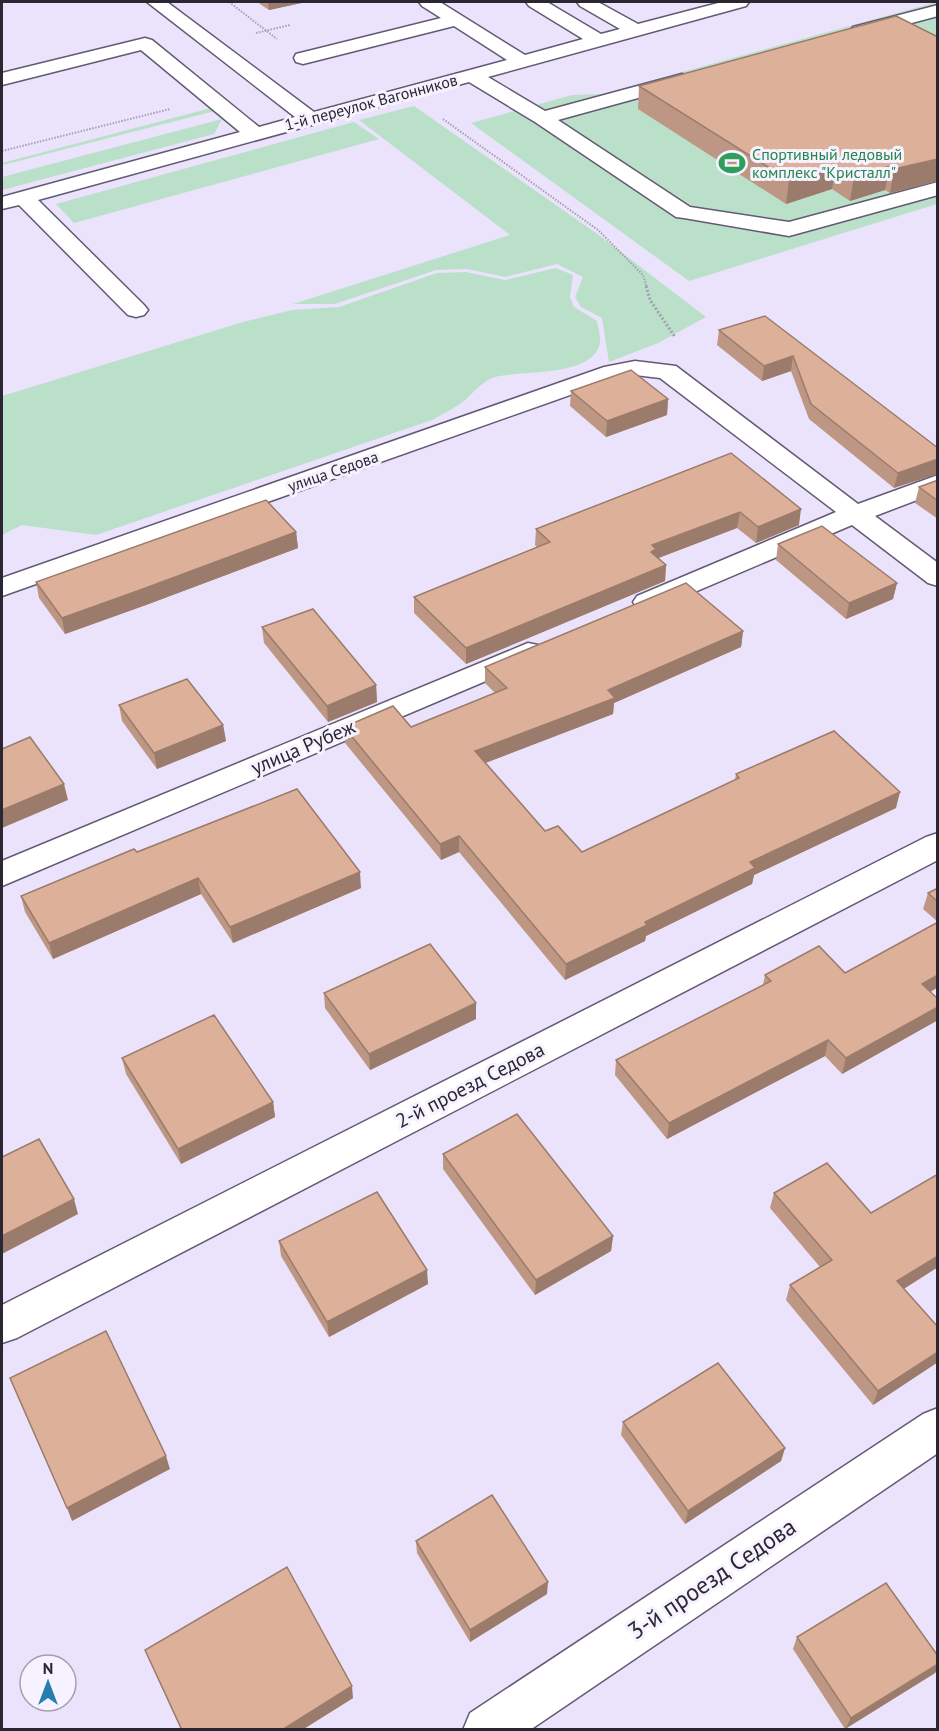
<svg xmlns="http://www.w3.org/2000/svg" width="939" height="1731" font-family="'PT Sans',sans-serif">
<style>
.green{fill:#bae0c9}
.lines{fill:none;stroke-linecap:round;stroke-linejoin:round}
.minor-casing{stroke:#635973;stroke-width:3}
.path-far1{stroke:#a59fb3;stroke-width:2;stroke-dasharray:1.5 1.5;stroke-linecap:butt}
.path{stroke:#a59fb3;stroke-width:3;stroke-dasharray:2 2;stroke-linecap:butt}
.minor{fill:#fff;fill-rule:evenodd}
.wall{fill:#be9784}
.shaded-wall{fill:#9b7b6b}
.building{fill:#ddb099;stroke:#9b7b6b;stroke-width:1.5}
.labels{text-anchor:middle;stroke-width:6;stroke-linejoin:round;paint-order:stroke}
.far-street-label{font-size:16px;fill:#2a2632;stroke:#f7f2ff}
.far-leisure-label{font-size:16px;fill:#27864d;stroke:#f7f2ff;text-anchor:start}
.street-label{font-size:20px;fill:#2a2632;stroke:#f7f2ff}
.near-street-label{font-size:24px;fill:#2a2632;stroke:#f7f2ff}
</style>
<rect width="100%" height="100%" fill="#ebe3fc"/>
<g class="green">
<polygon points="937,2 937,204 689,281 471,123 572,95 602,94"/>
<polygon points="414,106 596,233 706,317 658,343 609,362 602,318 581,307 575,297 583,277 557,264 505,277 467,269 436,270 335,304 293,304 510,235 359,120"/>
<polygon points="211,108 215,111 3,165 2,163"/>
<polygon points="222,119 214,134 2,190 2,177"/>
<polygon points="354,122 379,139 74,223 56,204"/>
<path d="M556 268 573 275 570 297 574 307 597 321C598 327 601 337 600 343 593 379 517 369 492 378 480 383 470 397 460 404 451 410 441 415 432 420L96 535 22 525 2 535V396L243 322 292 310 339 307 437 273 466 272 505 280Z"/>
</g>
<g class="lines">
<g class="minor-casing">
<g id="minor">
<polygon points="147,2 167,2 314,112 507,60 454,26 303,64 296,62 294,58 296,54 441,18 422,6 419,2 440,2 525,55 583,39 529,6 526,2 547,2 601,34 620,29 580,6 577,2 598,2 638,24 722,2 749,2 746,6 488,77 545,111 682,74 689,76 692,80 689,84 558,120 690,207 789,222 938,182 938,195 789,236 684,218 676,217 535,122 469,82 38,200 144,305 148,310 144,315 136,317 128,315 19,205 2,209 2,197 240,132 141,50 2,85 2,73 145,38 152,40 259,127 295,117"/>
<polygon points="938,5 938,16 859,37 853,35 850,31 853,27"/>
<polygon points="635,361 676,366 858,504 938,475 938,492 875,516 938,563 938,586 928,583 852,525 657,608 647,611 637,608 633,602 637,596 836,512 660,378 635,375 618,378 2,596 2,578 604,367"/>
<polygon points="528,643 538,645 543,652 538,659 2,886 2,861"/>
<polygon points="938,833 938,860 17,1338 2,1343 2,1305 926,837"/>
<polygon points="938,1408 938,1453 530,1730 463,1730 470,1713 923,1414"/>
</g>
</g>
<g class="path-far1">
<polyline points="229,2 277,39"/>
<polyline points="256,33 290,25"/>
<polyline points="443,119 598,230 643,275 647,288"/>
<polyline points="2,151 170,109"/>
</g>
<polyline class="path" points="646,286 650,300 675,337"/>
<use href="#minor" class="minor"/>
</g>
<g class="wall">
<polygon points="257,2 306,2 269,10"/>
<polygon points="938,37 938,181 890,193 885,190 850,201 832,189 786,204 638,109 639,86"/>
<polygon points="765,316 938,448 894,488 809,419 791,371 762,381 717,345 719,330"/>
<polygon points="571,391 668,399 667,415 606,437 570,406"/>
<polygon points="731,453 799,525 756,543 737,528 658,558 666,565 665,581 466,664 414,613 414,597 537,547 535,545 536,529"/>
<polygon points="938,480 938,519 915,503 919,487"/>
<polygon points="296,532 298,548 146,605 65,634 39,598 36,582"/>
<polygon points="778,544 897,583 893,599 846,619 776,560"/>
<polygon points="262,627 376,685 377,702 328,722 264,643"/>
<polygon points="743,631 741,647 614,703 613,714 485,763 545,831 582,852 735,780 736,774 896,808 754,875 752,884 646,936 645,941 565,980 459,852 441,860 345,743 344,727 411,727 495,693 485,683 485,667"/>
<polygon points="119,705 223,725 226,741 157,769 122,721"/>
<polygon points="137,852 361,888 233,943 201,894 53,959 25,912 21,896"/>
<polygon points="938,888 938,922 923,909 928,893"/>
<polygon points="938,922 938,987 930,992 938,999 938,1020 842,1074 825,1056 667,1139 615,1075 616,1060 763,985 765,975 845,973"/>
<polygon points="324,993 476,1019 370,1070 325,1008"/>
<polygon points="122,1058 273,1102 275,1117 181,1164 126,1074"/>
<polygon points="443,1154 613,1236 611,1251 535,1295 443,1169"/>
<polygon points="774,1193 871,1213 938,1267 904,1289 938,1327 938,1362 873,1405 786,1300 790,1285 820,1267 770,1208"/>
<polygon points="279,1241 428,1284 329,1337 281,1256"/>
<polygon points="623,1422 785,1448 781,1461 685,1524 621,1435"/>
<polygon points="416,1541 547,1594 470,1642 417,1553"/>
<polygon points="797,1637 938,1656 938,1668 935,1673 845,1729 793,1649"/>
<polygon points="145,1650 353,1698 302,1730 181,1730"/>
</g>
<g class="shaded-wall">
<polygon points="268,2 306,2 269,10"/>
<polygon points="938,159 938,181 890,193 894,169"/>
<polygon points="836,166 832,189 786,204 789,180"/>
<polygon points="890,166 885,190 850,201 854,177"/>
<polygon points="793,356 791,371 762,381 764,366"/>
<polygon points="668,399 667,415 606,437 607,421"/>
<polygon points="938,459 938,474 894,488 898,473"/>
<polygon points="801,509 799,525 756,543 758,527"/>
<polygon points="740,512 737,528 656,559 649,568 652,545"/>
<polygon points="296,532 298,548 146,605 65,634 62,618"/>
<polygon points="666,565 665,581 466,664 466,648"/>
<polygon points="897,583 893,599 846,619 849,603"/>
<polygon points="743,631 741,647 614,703 613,714 475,767 475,751 608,690"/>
<polygon points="376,685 377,702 328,722 327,706"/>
<polygon points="223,725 226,741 157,769 154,753"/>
<polygon points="64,784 68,800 2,828 2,810"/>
<polygon points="900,792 896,808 754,875 752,884 646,936 645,941 565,980 566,964 645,922 750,862"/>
<polygon points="459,836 459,852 441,860 440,844"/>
<polygon points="360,872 361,888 233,943 230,927"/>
<polygon points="198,878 201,894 53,959 49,943"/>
<polygon points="938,975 938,987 918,1000 922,984"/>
<polygon points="476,1003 476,1019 370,1070 369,1054"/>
<polygon points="938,1007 938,1020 842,1074 846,1058"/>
<polygon points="828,1040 825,1056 667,1139 669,1123"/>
<polygon points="273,1102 275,1117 181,1164 178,1149"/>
<polygon points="74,1199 78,1214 2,1254 2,1236"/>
<polygon points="613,1236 611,1251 535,1295 536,1280"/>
<polygon points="938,1256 938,1267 892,1296 897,1281"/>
<polygon points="427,1270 428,1284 329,1337 327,1322"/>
<polygon points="938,1352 938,1362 873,1405 878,1391"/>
<polygon points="785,1448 781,1461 685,1524 688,1511"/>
<polygon points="166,1456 170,1469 72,1521 67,1508"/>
<polygon points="548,1582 547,1594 470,1642 470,1630"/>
<polygon points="938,1664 938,1668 935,1673 845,1729 851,1718"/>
<polygon points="352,1686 353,1698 302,1730 282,1730"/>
</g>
<g class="building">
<polygon points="896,16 938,37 938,159 894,169 890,166 854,177 836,166 789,180 639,86"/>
<polygon points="765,316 938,448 938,459 898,473 811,404 793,356 764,366 719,330"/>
<polygon points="631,370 668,399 607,421 571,391"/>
<polygon points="731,453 801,509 758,527 740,512 652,545 656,549 651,552 666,565 466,648 414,597 550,542 536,529"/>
<polygon points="938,480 938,501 919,487"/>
<polygon points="266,500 296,532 143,589 62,618 36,582"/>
<polygon points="822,526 897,583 849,603 778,544"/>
<polygon points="686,583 743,631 608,690 615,698 475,751 545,831 558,826 582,852 739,778 736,774 834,731 900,792 750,862 755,868 645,922 647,925 566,964 459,836 440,844 344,727 393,706 411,727 507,688 485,667"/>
<polygon points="313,609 376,685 327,706 262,627"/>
<polygon points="187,679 223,725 154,753 119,705"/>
<polygon points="30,737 64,784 2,810 2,749"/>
<polygon points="297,789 360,872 230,927 198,878 49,943 21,896 134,849 137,852"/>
<polygon points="938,888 938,902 928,893"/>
<polygon points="938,922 938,975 922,984 938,999 938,1007 846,1058 828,1040 669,1123 616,1060 771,981 765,975 819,946 845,973"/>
<polygon points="430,944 476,1003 369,1054 324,993"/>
<polygon points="214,1015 273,1102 178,1149 122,1058"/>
<polygon points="517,1114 613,1236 536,1280 443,1154"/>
<polygon points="39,1139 74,1199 2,1236 2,1157"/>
<polygon points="827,1163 871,1213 938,1174 938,1256 897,1281 938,1327 938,1352 878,1391 790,1285 832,1260 774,1193"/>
<polygon points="377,1192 427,1270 327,1322 279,1241"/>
<polygon points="106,1331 166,1456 67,1508 10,1378"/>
<polygon points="718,1363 785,1448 688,1511 623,1422"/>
<polygon points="492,1495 548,1582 470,1630 416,1541"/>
<polygon points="287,1567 352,1686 282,1730 182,1730 145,1650"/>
<polygon points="886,1583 938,1656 938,1664 851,1718 797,1637"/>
</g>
<defs>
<g id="stadium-bare" transform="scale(2.07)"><path d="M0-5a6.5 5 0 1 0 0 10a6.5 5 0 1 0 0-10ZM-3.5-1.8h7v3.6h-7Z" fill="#2e9e5b" stroke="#f7f2ff" stroke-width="2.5" paint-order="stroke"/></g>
</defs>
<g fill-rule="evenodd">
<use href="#stadium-bare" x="732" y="163"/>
</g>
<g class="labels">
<g class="far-street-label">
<text transform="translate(371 102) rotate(-15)" y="6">1-й переулок Вагонников</text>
<text transform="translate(333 471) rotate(-19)" y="6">улица Седова</text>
</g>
<g class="far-leisure-label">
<text x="752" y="160">Спортивный ледовый<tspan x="752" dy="18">комплекс "Кристалл"</tspan></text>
</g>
<g class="street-label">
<text transform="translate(303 747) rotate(-23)" y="7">улица Рубеж</text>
<text transform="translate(470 1085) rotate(-27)" y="7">2-й проезд Седова</text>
</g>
<g class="near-street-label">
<text transform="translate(712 1579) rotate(-34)" y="8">3-й проезд Седова</text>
</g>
</g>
<rect width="939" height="1731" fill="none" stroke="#2a2632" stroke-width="6"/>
<g transform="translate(48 1683)"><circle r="28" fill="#f7f2ff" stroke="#a5a0ad" stroke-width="1.5"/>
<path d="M0-4.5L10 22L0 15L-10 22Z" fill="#257fad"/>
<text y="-9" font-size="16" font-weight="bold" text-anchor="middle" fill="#2a2632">N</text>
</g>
</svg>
